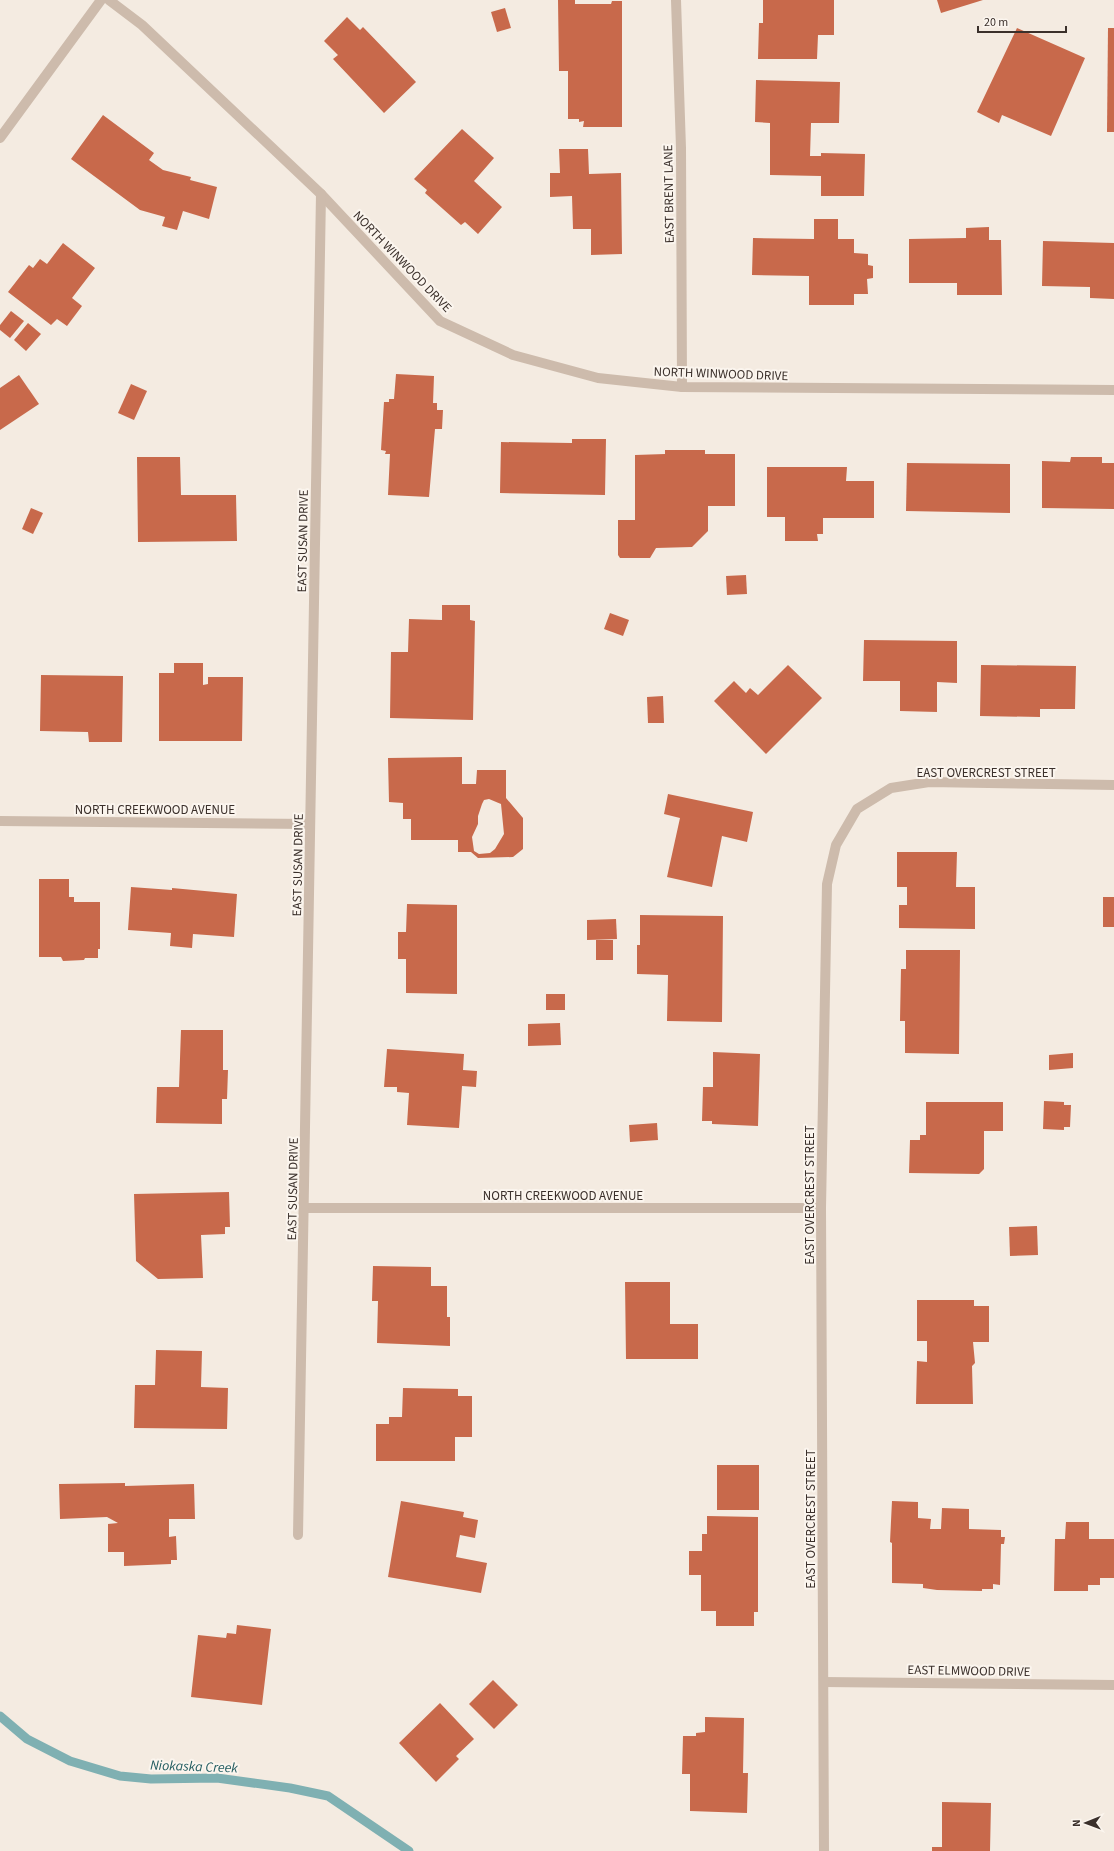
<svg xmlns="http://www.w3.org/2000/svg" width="1114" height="1851" font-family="'Source Sans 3',sans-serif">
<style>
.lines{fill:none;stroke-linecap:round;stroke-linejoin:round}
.stream{stroke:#7fb0b2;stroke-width:9}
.building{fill:#c8694b;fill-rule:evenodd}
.street{stroke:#cdbbac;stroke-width:10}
.labels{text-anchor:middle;stroke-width:4;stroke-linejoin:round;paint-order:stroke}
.street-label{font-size:13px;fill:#3b302b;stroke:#fbf5ee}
.water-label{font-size:14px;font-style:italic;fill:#1f5a5e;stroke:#fbf5ee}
</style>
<rect width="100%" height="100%" fill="#f4ebe1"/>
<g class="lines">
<polyline class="stream" points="0,1716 27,1739 70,1761 120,1776 151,1779 217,1778 290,1788 328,1796 409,1851"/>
</g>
<g class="building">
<polygon points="558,0 575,0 575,4 611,4 612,1 622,1 622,127 583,127 584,121 579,122 579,119 568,119 568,71 559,71"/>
<polygon points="763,0 834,0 834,35 818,35 817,59 758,59 759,23 763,23"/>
<polygon points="937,0 983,0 941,13"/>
<polygon points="505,8 511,28 497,32 491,12"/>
<polygon points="347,17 360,30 363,27 416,82 384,113 333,59 338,55 324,41"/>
<polygon points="1017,28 1085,58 1051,136 1002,115 999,123 977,112"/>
<polygon points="1108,28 1114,28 1114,132 1107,132"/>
<polygon points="756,80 840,82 839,123 811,123 810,156 821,156 821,153 865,154 864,196 821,196 821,176 770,175 770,123 755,122"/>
<polygon points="103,115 154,153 149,160 163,170 191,177 190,180 217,187 209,219 183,211 177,230 162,226 165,217 140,210 71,159"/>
<polygon points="462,129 494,158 474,181 502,207 478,234 465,222 461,225 425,193 427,190 414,179"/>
<polygon points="559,149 588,149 589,174 621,173 622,254 591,255 591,229 573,229 572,196 550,197 550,173 560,173"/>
<polygon points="814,219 838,219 838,239 854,239 854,253 868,254 868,265 873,266 873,278 867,279 868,294 854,294 854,305 809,305 809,276 752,275 753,238 814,239"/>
<polygon points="989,227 989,240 1001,240 1002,295 957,295 957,283 909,283 909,239 966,238 966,228"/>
<polygon points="1043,241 1114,243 1114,299 1090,298 1090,287 1042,286"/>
<polygon points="63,243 95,268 72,298 82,306 67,326 57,319 51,325 8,292 29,265 33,268 40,259 47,264"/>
<polygon points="11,311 24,321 10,338 0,330 0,325"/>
<polygon points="28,323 41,334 26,351 14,340"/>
<polygon points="396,374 434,376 433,403 437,403 437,410 443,410 442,429 435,429 429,497 388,495 390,454 385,454 386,451 381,450 384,402 389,402 389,399 394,399"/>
<polygon points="19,375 39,404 0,430 0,388"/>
<polygon points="131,384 147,391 134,420 118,413"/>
<polygon points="572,439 606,439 605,495 500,493 501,442 572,443"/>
<polygon points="665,450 705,450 705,454 735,454 735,506 708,506 708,531 692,547 656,548 650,558 620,558 618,555 618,520 635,520 635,455 665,454"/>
<polygon points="137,457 180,457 181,495 236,495 237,541 138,542"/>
<polygon points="1071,457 1102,457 1102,463 1114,463 1114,509 1042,508 1042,461 1070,462"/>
<polygon points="907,463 1010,464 1010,513 906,511"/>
<polygon points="767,467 847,467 846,481 874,481 874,518 823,518 823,534 817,534 818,541 785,541 785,517 767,517"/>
<polygon points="31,508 43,513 33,534 22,529"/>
<polygon points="746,575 747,594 727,595 726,576"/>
<polygon points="442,605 470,605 470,620 475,621 473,720 390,718 391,652 408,652 409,619 442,620"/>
<polygon points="610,613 629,620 623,636 604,629"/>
<polygon points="864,640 957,641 957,683 937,682 937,712 900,711 900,681 863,681"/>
<polygon points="174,663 203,663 203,685 208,684 208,677 243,677 242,741 159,741 159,673 174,673"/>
<polygon points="788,665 822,698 766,754 714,701 734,681 746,693 750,688 758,695"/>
<polygon points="981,665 1076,666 1075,709 1040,709 1040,717 980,716"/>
<polygon points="41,675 123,676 122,742 89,742 88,732 40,731"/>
<polygon points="663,696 664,723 648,723 647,697"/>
<path d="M462 757V784H476L477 770H506V798L523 818V849L513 857 478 858 471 852H458V840H411V819H403V803L389 802 388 758ZM489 799 501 804 504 834 495 849 490 853 479 854 474 851 472 837 478 824V816L482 804 484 800Z"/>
<polygon points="668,794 753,812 747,842 722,836 712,887 667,877 680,818 664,814"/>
<polygon points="897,852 957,852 956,887 975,887 975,929 899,928 899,905 907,905 907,887 897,887"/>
<polygon points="39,879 69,879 69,897 74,897 74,902 100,902 100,949 98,949 98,958 85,958 84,960 63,961 61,957 39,957"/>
<polygon points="131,887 172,890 172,888 237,894 234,937 193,934 192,948 170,946 171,933 128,930"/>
<rect x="1103" y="897" width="11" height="30"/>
<polygon points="407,904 457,905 457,994 406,993 406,959 398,959 398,932 406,932"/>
<polygon points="640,915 723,916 722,1022 667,1021 668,975 637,974 637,945 640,945"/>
<polygon points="616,919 617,939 587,940 587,920"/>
<rect x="596" y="940" width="17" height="20"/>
<polygon points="906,950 960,950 959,1054 905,1053 905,1021 900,1021 901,969 906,969"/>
<rect x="546" y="994" width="19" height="16"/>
<polygon points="560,1023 561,1045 528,1046 528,1024"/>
<polygon points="181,1030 223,1030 223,1070 228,1070 227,1099 222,1099 222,1124 156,1123 157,1087 179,1087"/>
<polygon points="387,1049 464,1054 463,1070 477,1071 476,1087 462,1086 459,1128 407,1125 409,1093 397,1092 397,1087 384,1087"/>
<polygon points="713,1052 760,1054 758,1126 712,1124 712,1121 702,1121 703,1087 713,1087"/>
<polygon points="1073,1053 1073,1068 1049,1070 1049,1055"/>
<polygon points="1044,1101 1064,1102 1064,1105 1071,1105 1070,1127 1064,1127 1064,1130 1043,1129"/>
<polygon points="926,1102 1003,1102 1003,1131 984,1131 984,1169 979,1174 909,1173 910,1140 920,1140 920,1135 926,1135"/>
<polygon points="657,1123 658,1140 630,1142 629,1125"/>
<polygon points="229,1192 230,1227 225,1227 225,1234 201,1235 203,1278 158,1279 136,1261 134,1194"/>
<polygon points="1037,1226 1038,1255 1010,1256 1009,1227"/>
<polygon points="373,1266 431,1267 431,1286 447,1286 447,1317 450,1317 450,1346 377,1343 378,1301 372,1301"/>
<polygon points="625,1282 670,1282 670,1324 698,1324 698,1359 626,1359"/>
<polygon points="917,1300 974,1300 974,1306 989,1306 989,1342 973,1342 975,1363 972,1366 973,1404 916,1404 917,1361 927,1362 927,1341 917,1341"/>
<polygon points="156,1350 202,1351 201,1387 228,1388 227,1429 134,1428 135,1385 155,1385"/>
<polygon points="403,1388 458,1389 458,1396 472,1396 472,1437 455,1437 455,1461 376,1461 376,1424 389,1424 389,1417 402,1417"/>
<rect x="717" y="1465" width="42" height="45"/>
<polygon points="125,1483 125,1486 194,1484 195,1519 169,1519 169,1537 176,1536 177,1560 171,1560 171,1564 124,1566 124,1552 108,1552 108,1524 118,1523 107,1517 60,1519 59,1484"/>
<polygon points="401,1501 464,1512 463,1517 478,1520 475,1538 460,1535 456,1557 487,1563 481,1593 388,1577"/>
<polygon points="892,1501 918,1502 918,1518 931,1519 930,1529 941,1529 942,1508 969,1509 969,1529 1001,1530 1001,1537 1005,1537 1004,1544 1001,1544 1000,1585 993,1584 993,1589 982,1589 982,1591 937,1590 923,1588 923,1584 892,1583 892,1543 890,1542"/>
<polygon points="707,1516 758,1517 758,1612 754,1612 754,1626 716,1626 716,1611 701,1611 701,1575 689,1575 689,1551 702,1551 702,1534 707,1534"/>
<polygon points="1066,1522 1089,1522 1089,1539 1114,1539 1114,1578 1100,1578 1100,1585 1088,1585 1088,1591 1054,1591 1055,1539 1065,1539"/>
<polygon points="237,1625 271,1629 262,1705 191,1697 198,1635 226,1638 227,1633 236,1634"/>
<polygon points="493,1680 518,1705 494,1729 469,1704"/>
<polygon points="440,1703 474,1739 456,1756 459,1759 436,1782 399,1743"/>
<polygon points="705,1717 744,1718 743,1773 748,1773 747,1813 690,1811 690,1774 682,1774 683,1736 696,1736 696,1733 705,1732"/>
<polygon points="942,1802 991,1803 990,1851 932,1851 932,1847 942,1847"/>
</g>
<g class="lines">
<g class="street">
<polyline points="109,0 142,25 321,194 440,321 513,355 598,378 682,387 1114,390"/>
<polyline points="676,0 681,148 682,387"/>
<polyline points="0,138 101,0"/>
<polyline points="0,821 310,824"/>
<polyline points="305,1208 821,1208"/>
<polyline points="298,1535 321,194"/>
<polyline points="824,1682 1114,1685"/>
<polyline points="824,1851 821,1208 827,884 836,845 857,809 891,788 929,782 1114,785"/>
</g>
</g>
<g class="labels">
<g class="street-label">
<text transform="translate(668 194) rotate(-91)" y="5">EAST BRENT LANE</text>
<text transform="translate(403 261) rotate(46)" y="5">NORTH WINWOOD DRIVE</text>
<text transform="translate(721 373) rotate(2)" y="5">NORTH WINWOOD DRIVE</text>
<text transform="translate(302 541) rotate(-89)" y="5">EAST SUSAN DRIVE</text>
<text x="986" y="777">EAST OVERCREST STREET</text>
<text x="155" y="814">NORTH CREEKWOOD AVENUE</text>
<text transform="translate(297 865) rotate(-89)" y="5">EAST SUSAN DRIVE</text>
<text transform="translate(292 1189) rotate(-89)" y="5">EAST SUSAN DRIVE</text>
<text x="563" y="1200">NORTH CREEKWOOD AVENUE</text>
<text transform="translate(809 1195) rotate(-90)" y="5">EAST OVERCREST STREET</text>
<text transform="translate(810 1519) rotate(-90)" y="5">EAST OVERCREST STREET</text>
<text transform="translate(969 1670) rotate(1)" y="5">EAST ELMWOOD DRIVE</text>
</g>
<g class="water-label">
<text transform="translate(194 1766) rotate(2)" y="5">Niokaska Creek</text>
</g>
</g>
<g transform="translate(1086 1823) rotate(269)" stroke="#fbf5ee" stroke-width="3" paint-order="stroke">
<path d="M0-3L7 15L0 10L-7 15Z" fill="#3b302b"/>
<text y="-6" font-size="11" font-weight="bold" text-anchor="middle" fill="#3b302b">N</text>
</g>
<path d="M978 26v6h88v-6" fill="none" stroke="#3b302b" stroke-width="2"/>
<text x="984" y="26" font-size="12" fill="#3b302b" stroke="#fbf5ee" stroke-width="3" paint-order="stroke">20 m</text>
</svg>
